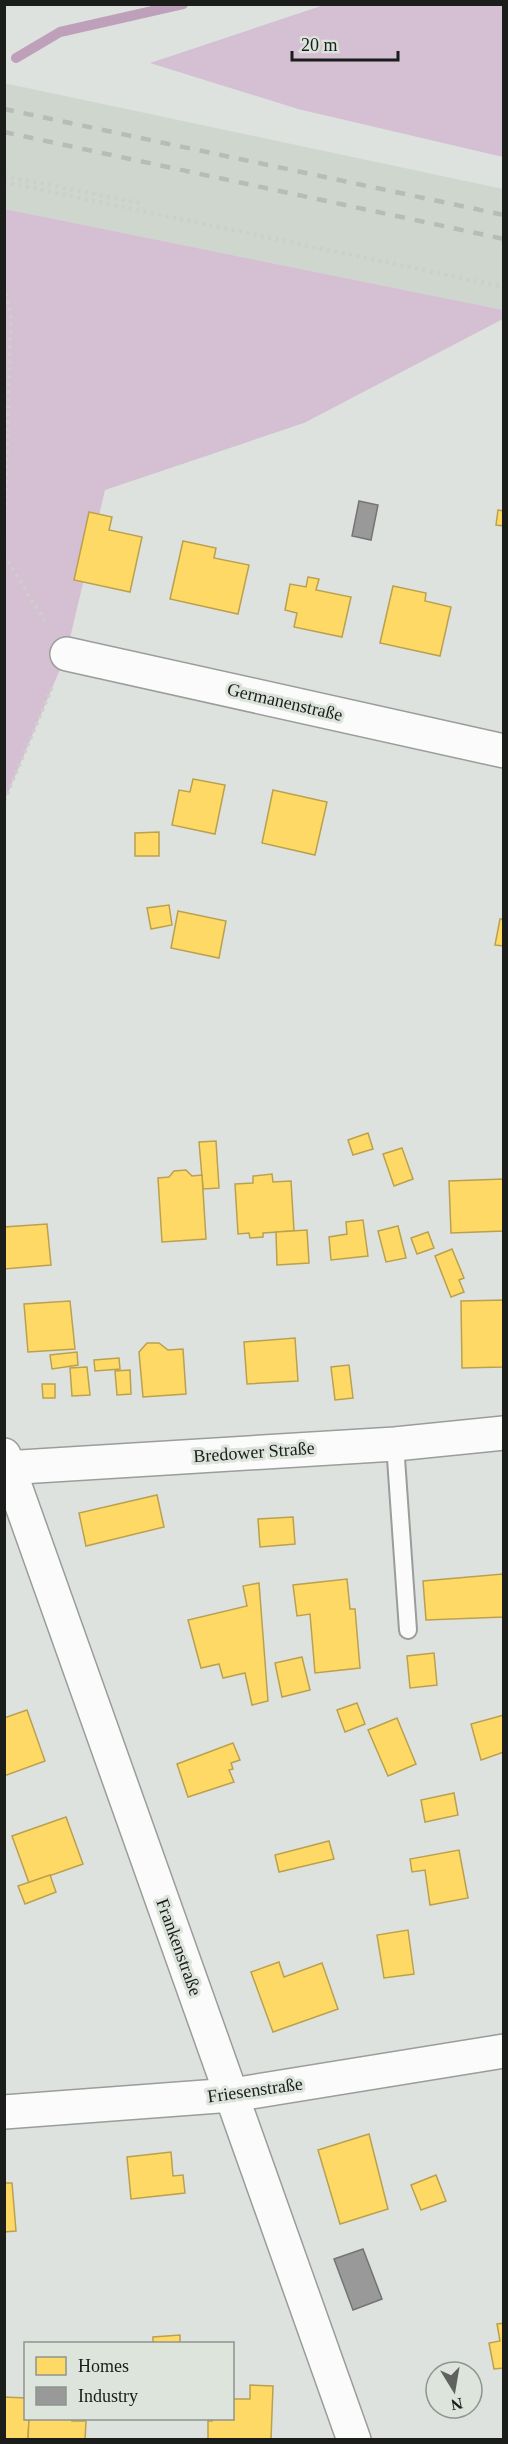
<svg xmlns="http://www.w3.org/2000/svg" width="508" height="2444" font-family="Georgia,serif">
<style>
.built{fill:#ced6cd}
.green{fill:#d5bfd2}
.homes{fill:#ffd966;stroke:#baa14f;stroke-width:1.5}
.industry{fill:#999;stroke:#737473;stroke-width:1.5}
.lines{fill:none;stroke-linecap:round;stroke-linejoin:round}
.stream{stroke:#bfa0bb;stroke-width:10}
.lane-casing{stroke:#9a9d9a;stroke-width:20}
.street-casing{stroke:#9a9d9a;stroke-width:36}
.path{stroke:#cdcecd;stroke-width:4;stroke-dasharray:3 4.5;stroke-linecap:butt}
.lane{stroke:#fafbfa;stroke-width:16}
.street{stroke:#fafbfa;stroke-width:33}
.rail{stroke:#b9bbb9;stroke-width:4.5;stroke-dasharray:10 10;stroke-linecap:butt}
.labels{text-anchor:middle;stroke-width:6;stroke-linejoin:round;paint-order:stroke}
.street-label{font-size:18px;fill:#1a1d1a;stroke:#dce4dc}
</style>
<rect width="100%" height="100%" fill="#dee2de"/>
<polygon class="built" points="4,83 503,189 503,310 5,209"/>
<g class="green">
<polygon points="324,5 503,5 503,157 298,109 150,63"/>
<polygon points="5,209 503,310 503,319 304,423 105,490 66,655 5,800"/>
</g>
<g class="homes">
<polygon points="498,510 504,511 504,526 496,525"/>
<polygon points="89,512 112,517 109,530 142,537 130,592 74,580"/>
<polygon points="183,541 216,548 214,558 249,565 238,614 170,599"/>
<polygon points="308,577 319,579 316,590 351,597 342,637 294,627 297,613 285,610 290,584 306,587"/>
<polygon points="393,586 426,593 425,601 451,607 440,656 380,643"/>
<polygon points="193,779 225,785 215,834 172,825 179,790 190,792"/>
<polygon points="273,790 327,802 315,855 262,843"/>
<polygon points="159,832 159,856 135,856 135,833"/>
<polygon points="169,905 172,925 151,929 147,908"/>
<polygon points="178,911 226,921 219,958 171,948"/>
<polygon points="500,919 504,919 504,946 495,945"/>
<polygon points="368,1133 373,1149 353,1155 348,1140"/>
<polygon points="216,1141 219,1188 203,1189 199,1142"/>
<polygon points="402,1148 413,1179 394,1186 383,1154"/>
<polygon points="186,1170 192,1176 202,1175 206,1239 162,1242 158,1178 169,1177 174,1171"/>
<polygon points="272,1174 273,1182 291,1181 294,1231 263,1233 263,1237 250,1238 249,1233 238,1234 235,1184 253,1183 253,1176"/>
<polygon points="504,1179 504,1231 451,1233 449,1181"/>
<polygon points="363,1220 368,1256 331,1260 329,1237 347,1234 346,1222"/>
<polygon points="47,1224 51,1265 4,1269 4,1227"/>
<polygon points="398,1226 406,1258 386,1262 378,1231"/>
<polygon points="307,1230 309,1263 277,1265 276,1232"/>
<polygon points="428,1232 434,1248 417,1254 411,1238"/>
<polygon points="452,1249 464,1278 459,1280 464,1292 451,1297 435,1256"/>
<polygon points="504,1300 504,1367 462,1368 461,1301"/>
<polygon points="70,1301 75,1349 28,1352 24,1304"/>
<polygon points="295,1338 298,1381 247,1384 244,1342"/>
<polygon points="147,1343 159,1343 168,1350 183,1349 186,1394 143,1397 139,1352"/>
<polygon points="77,1352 78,1365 52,1369 50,1355"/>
<polygon points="119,1358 120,1369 95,1371 94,1360"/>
<polygon points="349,1365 353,1398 335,1400 331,1367"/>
<polygon points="87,1367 90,1395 72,1396 70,1368"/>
<polygon points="130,1370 131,1394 117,1395 115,1371"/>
<polygon points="42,1384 55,1384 55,1398 43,1398"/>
<polygon points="157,1495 164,1527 86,1546 79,1513"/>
<polygon points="293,1517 295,1544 260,1547 258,1519"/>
<polygon points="503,1574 504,1617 426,1620 423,1581"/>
<polygon points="347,1579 350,1609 355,1609 360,1668 315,1673 310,1614 297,1616 293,1585"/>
<polygon points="259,1583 268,1701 252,1705 245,1673 223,1678 219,1664 201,1668 188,1620 247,1606 243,1586"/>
<polygon points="434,1653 437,1685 410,1688 407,1656"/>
<polygon points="302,1657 310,1690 282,1697 275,1663"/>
<polygon points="357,1703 365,1724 345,1732 337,1710"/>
<polygon points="27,1710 45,1761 4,1776 4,1718"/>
<polygon points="504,1715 504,1752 481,1760 471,1724"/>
<polygon points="397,1718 416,1764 388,1776 368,1730"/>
<polygon points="233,1743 240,1760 231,1763 233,1769 229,1770 234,1782 188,1797 177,1764"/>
<polygon points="454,1793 458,1815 425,1822 421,1800"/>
<polygon points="66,1817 83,1864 29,1883 12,1836"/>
<polygon points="329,1841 334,1859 279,1872 275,1855"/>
<polygon points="459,1850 468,1898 430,1905 425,1870 412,1872 410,1859"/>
<polygon points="50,1875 56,1892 25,1904 18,1886"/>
<polygon points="408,1930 414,1974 384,1978 377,1935"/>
<polygon points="279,1962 284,1977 322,1963 338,2009 273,2032 251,1972"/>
<polygon points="369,2134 388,2209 340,2224 318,2150"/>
<polygon points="171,2152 173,2176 183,2175 185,2193 131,2199 127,2157"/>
<polygon points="436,2175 446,2201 421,2210 411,2185"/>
<polygon points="4,2183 12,2183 16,2231 4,2232"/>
<polygon points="504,2323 504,2368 494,2369 489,2343 500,2341 497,2324"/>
<polygon points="180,2335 180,2344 153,2344 153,2337"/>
<polygon points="250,2385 273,2386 271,2440 208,2440 208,2421 212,2421 212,2418 232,2418 232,2399 250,2399"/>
<polygon points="4,2397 26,2398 26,2418 29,2418 28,2440 4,2440"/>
<polygon points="29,2418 72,2418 72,2421 86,2421 85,2440 28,2440"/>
</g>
<g class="industry">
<polygon points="359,501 378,505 371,540 352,536"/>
<polygon points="363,2249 382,2299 353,2310 334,2259"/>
</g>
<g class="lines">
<polyline class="stream" points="16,58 60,32 183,4"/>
<g class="lane-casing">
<polyline id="lane" points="395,1444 408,1630"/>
</g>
<g class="street-casing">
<g id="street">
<polyline points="67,654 504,751"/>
<polyline points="4,1455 354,2440"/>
<polyline points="4,1468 395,1444 504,1433"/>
<polyline points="4,2112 232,2095 504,2051"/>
</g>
</g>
<g class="path">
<polyline points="4,176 140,203"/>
<polyline points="4,182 504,287"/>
<polyline points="4,286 11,318 4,547"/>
<polyline points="4,555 48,626"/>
<polyline points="4,801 53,685"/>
</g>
<use href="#lane" class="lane"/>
<use href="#street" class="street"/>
<g class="rail">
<polyline points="4,109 504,215"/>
<polyline points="4,132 504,239"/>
</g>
</g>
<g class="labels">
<g class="street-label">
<text transform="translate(285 702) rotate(13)" y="6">Germanenstraße</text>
<text transform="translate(254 1452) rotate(-4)" y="6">Bredower Straße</text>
<text transform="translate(179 1947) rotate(70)" y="6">Frankenstraße</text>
<text transform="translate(255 2090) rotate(-8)" y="6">Friesenstraße</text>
</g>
</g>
<rect width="508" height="2444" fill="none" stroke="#1a1d1a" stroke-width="12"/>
<rect x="24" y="2342" width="210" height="78" fill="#dce4dc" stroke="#8e948e" stroke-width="1.5"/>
<rect x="36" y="2357" width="30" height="18" fill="#ffd966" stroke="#8e948e" stroke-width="1.5"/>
<text x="78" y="2372" font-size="18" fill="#1a1d1a">Homes</text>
<rect x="36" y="2387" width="30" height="18" fill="#999999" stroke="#8e948e" stroke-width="1.5"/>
<text x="78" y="2402" font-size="18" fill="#1a1d1a">Industry</text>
<g transform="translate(454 2390) rotate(169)"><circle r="28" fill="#dce4dc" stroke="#8e948e" stroke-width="1.5"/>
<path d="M0-4.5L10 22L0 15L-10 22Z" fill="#5f625f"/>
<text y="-9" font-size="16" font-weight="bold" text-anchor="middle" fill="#1a1d1a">N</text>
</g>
<path d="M292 51v9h106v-9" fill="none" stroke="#1a1d1a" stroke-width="3"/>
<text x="301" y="51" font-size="18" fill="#1a1d1a" stroke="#dce4dc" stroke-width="4.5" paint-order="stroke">20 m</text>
</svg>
